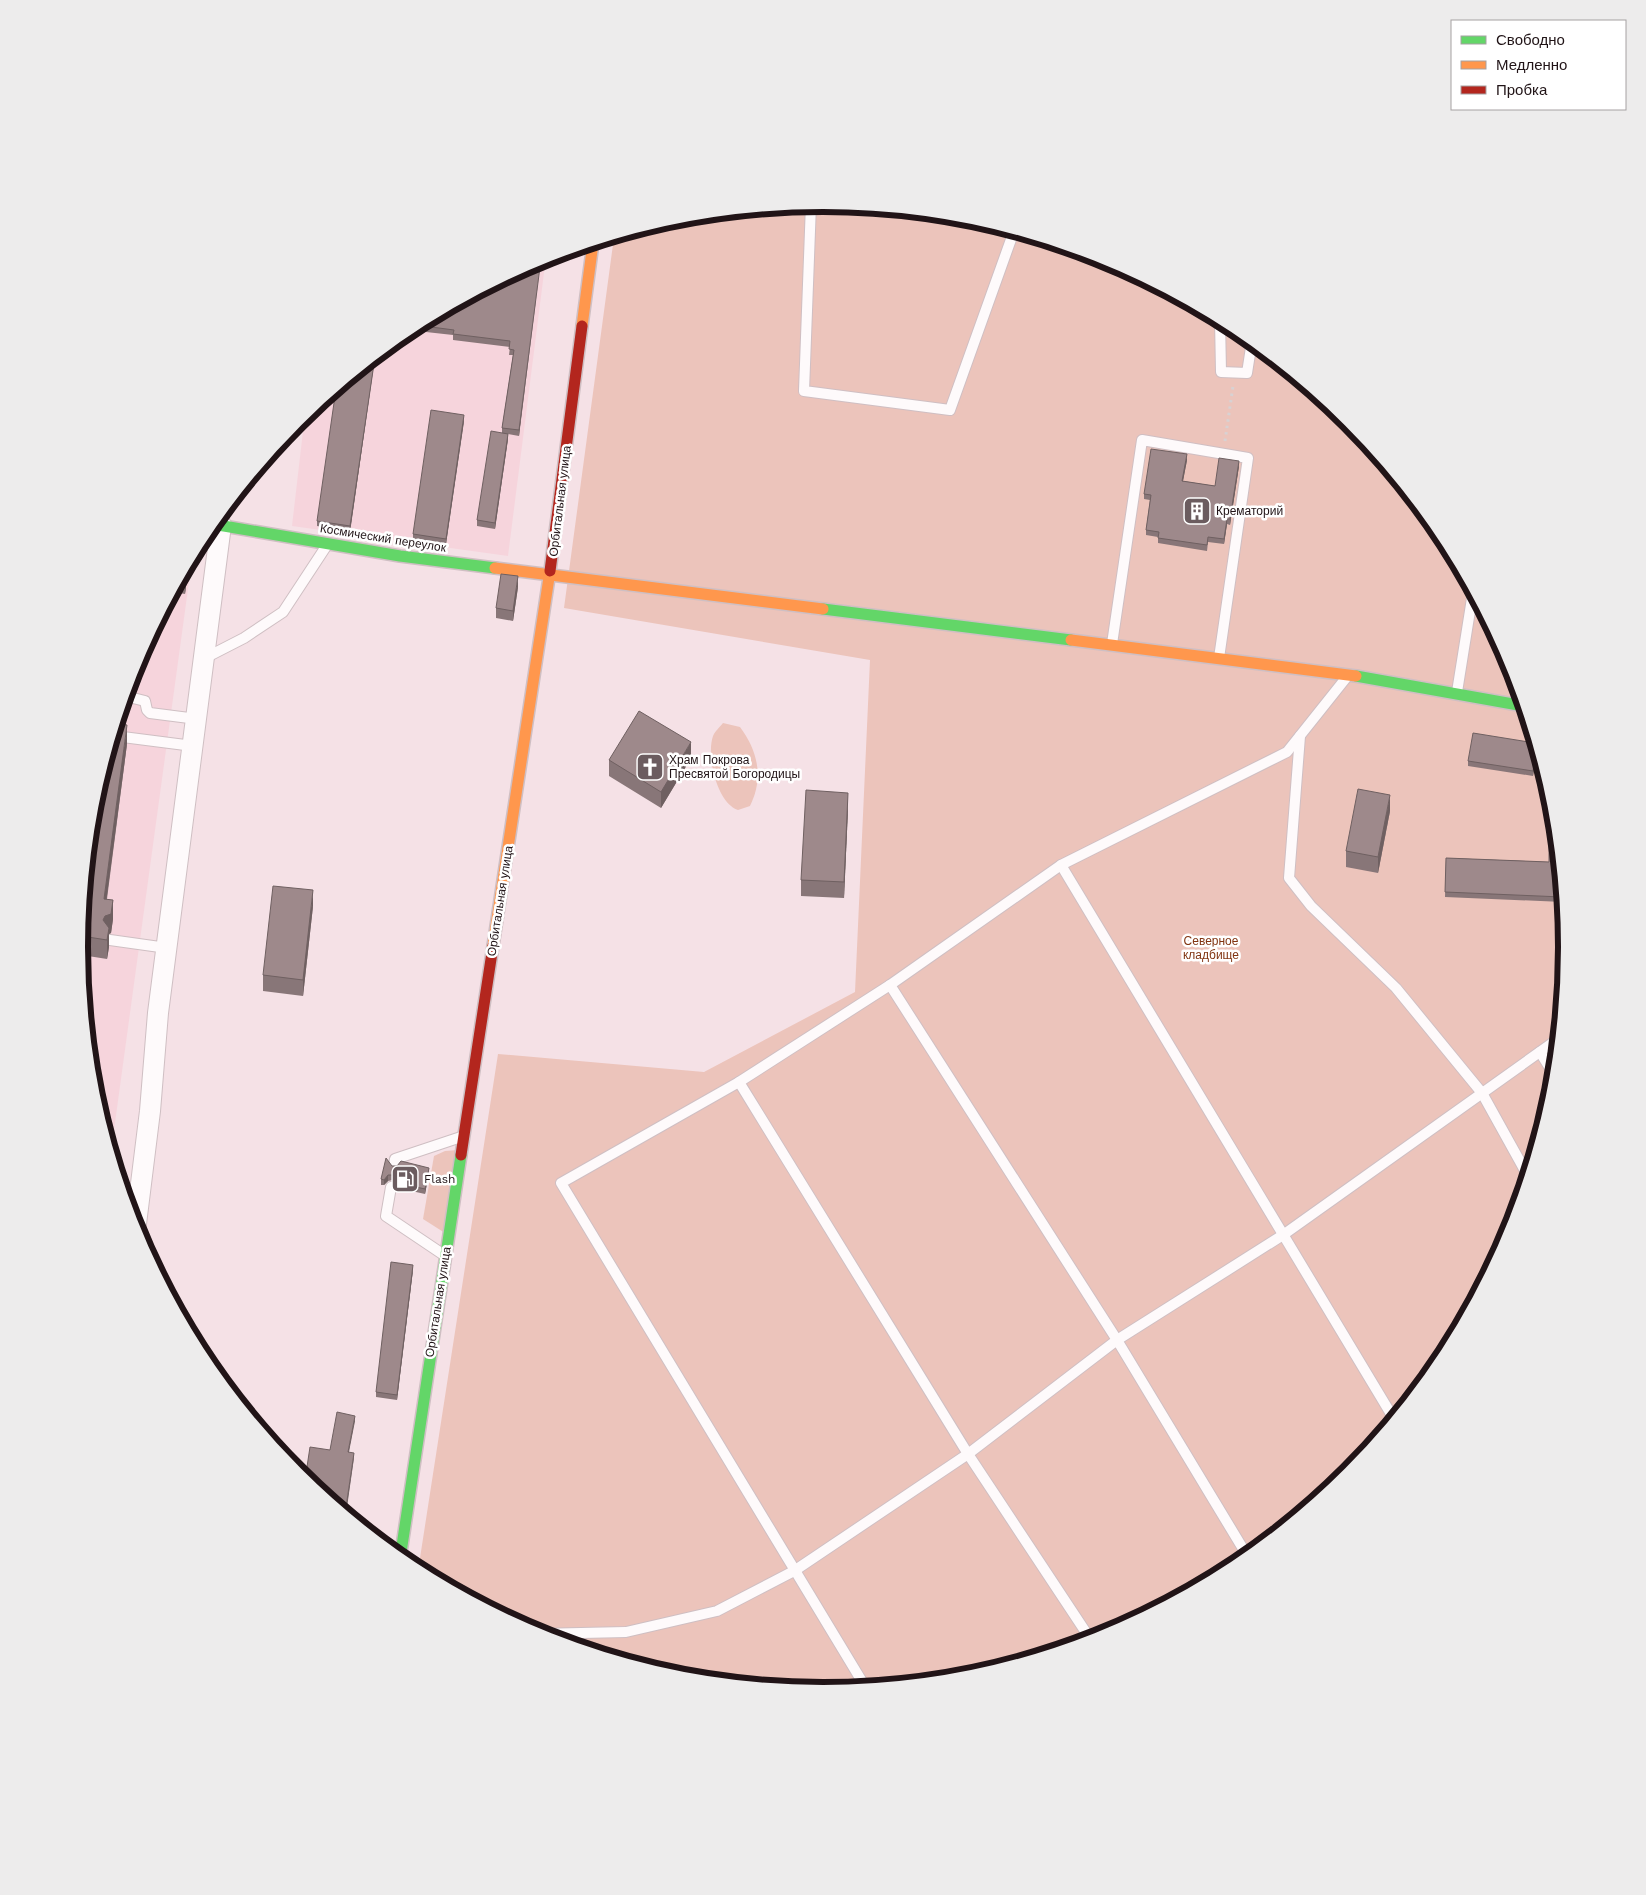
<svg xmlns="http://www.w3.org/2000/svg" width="1646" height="1895" font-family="'Work Sans',sans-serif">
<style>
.built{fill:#f6d4dc}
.green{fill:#ecc4bb}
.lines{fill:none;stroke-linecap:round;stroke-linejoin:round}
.lane-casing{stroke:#cfbfc3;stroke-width:12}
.street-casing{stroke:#cfbfc3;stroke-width:22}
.fast-casing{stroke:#cfbfc3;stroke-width:14}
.slow-casing{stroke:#cfbfc3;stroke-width:14}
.jam-casing{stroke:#cfbfc3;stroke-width:14}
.path{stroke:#d8d2d3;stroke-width:3;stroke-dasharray:2.5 4;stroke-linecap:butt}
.lane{stroke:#fefafb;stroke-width:10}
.street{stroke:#fefafb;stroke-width:20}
.fast{stroke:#63d668;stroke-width:11}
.slow{stroke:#ff974d;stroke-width:11}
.jam{stroke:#b3261e;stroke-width:11}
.wall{fill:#887678}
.shaded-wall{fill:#6f6061}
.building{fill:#9e898b;stroke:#6f6061}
.labels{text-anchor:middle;stroke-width:5;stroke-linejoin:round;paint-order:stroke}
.street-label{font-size:12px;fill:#211417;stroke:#fff}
.poi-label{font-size:12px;fill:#211417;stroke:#fff;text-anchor:start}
.park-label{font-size:12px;fill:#813512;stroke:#fff}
.rim{fill:none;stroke:#211417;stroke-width:6}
</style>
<rect width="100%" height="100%" fill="#f5e1e6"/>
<g class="built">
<polygon points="546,257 508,556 292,526 305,414 410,329"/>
<polygon points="187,567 191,567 111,1152 93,1092 79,948 93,802 136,662"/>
</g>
<g class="green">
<polygon points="823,203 968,218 1108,260 1237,329 1349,421 1442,534 1511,663 1553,803 1567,948 1553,1093 1510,1233 1442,1361 1349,1474 1236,1566 1108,1635 968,1678 823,1692 678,1677 538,1635 418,1571 498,1054 704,1072 855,992 870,660 564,608 614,237 678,217"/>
<path d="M723 723 740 727C758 751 764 778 750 806L738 810C717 803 706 756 713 736 715 731 720 727 723 723Z"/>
<polygon points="458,1150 445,1233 423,1219 434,1156 445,1151"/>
</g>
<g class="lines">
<g class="lane-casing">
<g id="lane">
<polyline points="811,204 804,391 950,410 1014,231"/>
<polyline points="1220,320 1221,372 1247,373 1252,341"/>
<polyline points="1112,644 1142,440 1248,458 1219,658"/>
<polyline points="205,658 244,638 283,612 327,545"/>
<polyline points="1457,692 1473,592"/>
<polyline points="125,696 145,701 147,710 150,713 197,719"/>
<polyline points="115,736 193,746"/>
<polyline points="1300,736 1289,878 1311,906 1396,988 1482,1093 1528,1176"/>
<polyline points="1061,865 1394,1419"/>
<polyline points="110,940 167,948"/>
<polyline points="890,985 1117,1340 1248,1557"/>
<polyline points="1540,1052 1555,1076"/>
<polyline points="739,1082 968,1454 1091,1640"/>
<polyline points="394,1165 395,1159 461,1137"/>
<polyline points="391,1187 386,1216 444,1255"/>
<polyline points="536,1634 626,1632 717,1611 794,1571 968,1454 1117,1340 1283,1235 1558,1039"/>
<polyline points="866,1688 561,1183 739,1082 890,985 1061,865 1287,752 1346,678"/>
</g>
</g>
<g class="street-casing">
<polyline id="street" points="135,1232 150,1111 158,1013 221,525"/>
</g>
<g class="fast-casing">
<g id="fast">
<polyline points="212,524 400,556 495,568"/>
<polyline points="823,609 1071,640"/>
<polyline points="1356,676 1524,706"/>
<polyline points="400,1559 461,1155"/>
</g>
</g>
<g class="slow-casing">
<g id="slow">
<polyline points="582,326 593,243"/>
<polyline points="495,568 823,609"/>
<polyline points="1071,640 1356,676"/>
<polyline points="493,946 550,571"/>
</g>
</g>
<g class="jam-casing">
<g id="jam">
<polyline points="550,571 582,326"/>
<polyline points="461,1155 493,946"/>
</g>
</g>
<polyline class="path" points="1225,441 1233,386"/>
<use href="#lane" class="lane"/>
<use href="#street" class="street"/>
<use href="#fast" class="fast"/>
<use href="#slow" class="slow"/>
<use href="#jam" class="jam"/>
</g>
<g class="wall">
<polygon points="538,260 519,436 508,434 508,439 495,529 477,526 477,520 502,433 502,428 513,355 509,355 510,347 453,340 453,335 408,330"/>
<polygon points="375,357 350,532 317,526 317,521"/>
<polygon points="464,421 446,544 413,540 413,534"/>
<polygon points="1187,460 1183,481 1215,486 1239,466 1230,525 1227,524 1224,544 1208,542 1207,551 1158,543 1158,537 1146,535 1146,530 1150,500 1144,499 1144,494"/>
<polygon points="188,564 188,572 185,594 173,592"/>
<polygon points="518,587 513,621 496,618 496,608"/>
<polygon points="1535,743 1537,750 1533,776 1468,766 1468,761"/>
<polygon points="127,744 107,899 113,919 111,933 109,934 109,947 107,959 88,956 88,952 79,951 79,948 93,802"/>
<polygon points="691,758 661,808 609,776 609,760"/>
<polygon points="848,809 844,898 801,896 801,880"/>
<polygon points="1390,811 1378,873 1346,867 1346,851"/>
<polygon points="1557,846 1563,902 1445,897 1446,858 1549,862"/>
<polygon points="313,906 303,996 263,991 263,975"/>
<polygon points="392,1166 429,1173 425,1194 398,1188 393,1180 388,1181 384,1185 381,1185 381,1179"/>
<polygon points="413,1270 397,1400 376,1397 376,1392"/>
</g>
<g class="shaded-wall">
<polygon points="541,259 519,436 519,430"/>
<polygon points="375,357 350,532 350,526"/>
<polygon points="464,415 464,421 446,544 446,539"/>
<polygon points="508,434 508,439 495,529 495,523"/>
<polygon points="1187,454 1187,460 1182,486 1182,481"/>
<polygon points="1239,461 1239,466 1230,525 1230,519"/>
<polygon points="1227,519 1227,524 1224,544 1224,539"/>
<polygon points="188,564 188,572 185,594 185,582"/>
<polygon points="518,576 518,587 513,621 513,611"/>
<polygon points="127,725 127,744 104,918 104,899"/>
<polygon points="691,742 691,758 661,808 661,792"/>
<polygon points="1537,748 1537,750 1533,776 1533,771"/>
<polygon points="848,793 848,809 844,898 844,882"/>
<polygon points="1390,795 1390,811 1378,873 1378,857"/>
<polygon points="313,890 313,906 303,996 303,980"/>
<polygon points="113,900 113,919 111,933 109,934 109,947 107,959 107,940 103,920"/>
<polygon points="429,1168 429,1173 425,1194 425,1189"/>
<polygon points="388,1175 388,1181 384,1185 384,1180"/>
<polygon points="413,1265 413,1270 397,1400 397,1395"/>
<polygon points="355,1416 355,1421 348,1457 348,1452"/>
<polygon points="354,1453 354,1458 346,1514 345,1514"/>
</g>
<g class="building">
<polygon points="541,259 519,430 502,428 514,350 509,349 510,341 453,334 454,330 416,325"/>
<polygon points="375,357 350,526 317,521 336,389"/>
<polygon points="431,410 464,415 446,539 413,534"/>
<polygon points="491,431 508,434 495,523 477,520"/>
<polygon points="1151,449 1187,454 1182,481 1215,486 1219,458 1239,461 1230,519 1227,519 1224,539 1208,537 1207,545 1158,538 1159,532 1146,530 1151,495 1144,494"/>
<polygon points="187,566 185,582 179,581"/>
<polygon points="501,574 518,576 513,611 496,608"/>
<polygon points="639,711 691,742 661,792 609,760"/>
<polygon points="117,723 127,725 104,899 113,900 111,914 105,916 103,920 109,928 107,940 88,937 88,933 80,932 93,802"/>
<polygon points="1473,733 1535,743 1537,748 1533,771 1468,761"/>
<polygon points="1358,789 1390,795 1378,857 1346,851"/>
<polygon points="806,790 848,793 844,882 801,880"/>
<polygon points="1549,846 1557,846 1562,897 1445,892 1446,858 1549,862"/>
<polygon points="273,886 313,890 303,980 263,975"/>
<polygon points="386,1158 392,1166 397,1166 401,1161 429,1168 425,1189 398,1183 393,1175 388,1175 384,1180 381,1179"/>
<polygon points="391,1262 413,1265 397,1395 376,1392"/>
<polygon points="337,1412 355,1416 348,1452 354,1453 345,1514 305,1480 310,1447 330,1450"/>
</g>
<defs>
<g id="building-square" transform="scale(1.4375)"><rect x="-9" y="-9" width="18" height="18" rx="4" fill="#6b5c5f" stroke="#fff"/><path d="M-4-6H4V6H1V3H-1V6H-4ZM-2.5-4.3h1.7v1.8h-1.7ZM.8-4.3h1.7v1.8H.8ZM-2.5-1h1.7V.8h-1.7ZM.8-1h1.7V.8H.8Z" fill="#fff"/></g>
<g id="church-square" transform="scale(1.4375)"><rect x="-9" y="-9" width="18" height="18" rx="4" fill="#6b5c5f" stroke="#fff"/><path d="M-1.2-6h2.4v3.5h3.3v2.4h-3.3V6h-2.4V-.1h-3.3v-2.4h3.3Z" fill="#fff"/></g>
<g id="fuel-square" transform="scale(1.4375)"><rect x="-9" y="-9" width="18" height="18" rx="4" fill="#6b5c5f" stroke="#fff"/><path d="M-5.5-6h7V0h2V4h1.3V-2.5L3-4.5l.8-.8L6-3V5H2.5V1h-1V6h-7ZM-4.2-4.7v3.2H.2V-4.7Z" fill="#fff"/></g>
</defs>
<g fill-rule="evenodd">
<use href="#building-square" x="1197" y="511"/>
<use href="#church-square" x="650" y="767"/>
<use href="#fuel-square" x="405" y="1179"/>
</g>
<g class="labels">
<g class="street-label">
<text transform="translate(560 501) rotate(-83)" y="4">Орбитальная улица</text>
<text transform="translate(383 538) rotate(9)" y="4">Космический переулок</text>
<text transform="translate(500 901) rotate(-81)" y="4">Орбитальная улица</text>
<text transform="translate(438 1302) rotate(-81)" y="4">Орбитальная улица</text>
</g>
<g class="poi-label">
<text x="1216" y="515">Крематорий</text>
<text x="669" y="764">Храм Покрова<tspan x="669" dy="14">Пресвятой Богородицы</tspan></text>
<text x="424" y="1183">Flash</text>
</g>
<g class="park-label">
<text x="1211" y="945">Северное<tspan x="1211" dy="14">кладбище</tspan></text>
</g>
</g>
<path d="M0 0H1646V1895H0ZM88 947a735 735 0 1 1 1470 0a735 735 0 1 1-1470 0Z" fill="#edecec" fill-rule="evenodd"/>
<path class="rim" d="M88 947a735 735 0 1 1 1470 0a735 735 0 1 1-1470 0Z"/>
<rect x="1451" y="20" width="175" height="90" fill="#ffffff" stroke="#a6a1a2"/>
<rect x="1461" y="36" width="25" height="8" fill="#63d668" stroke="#a6a1a2"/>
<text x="1496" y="45" font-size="15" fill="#211417">Свободно</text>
<rect x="1461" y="61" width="25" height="8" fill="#ff974d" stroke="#a6a1a2"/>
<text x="1496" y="70" font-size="15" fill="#211417">Медленно</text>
<rect x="1461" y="86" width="25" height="8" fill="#b3261e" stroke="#a6a1a2"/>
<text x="1496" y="95" font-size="15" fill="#211417">Пробка</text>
</svg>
